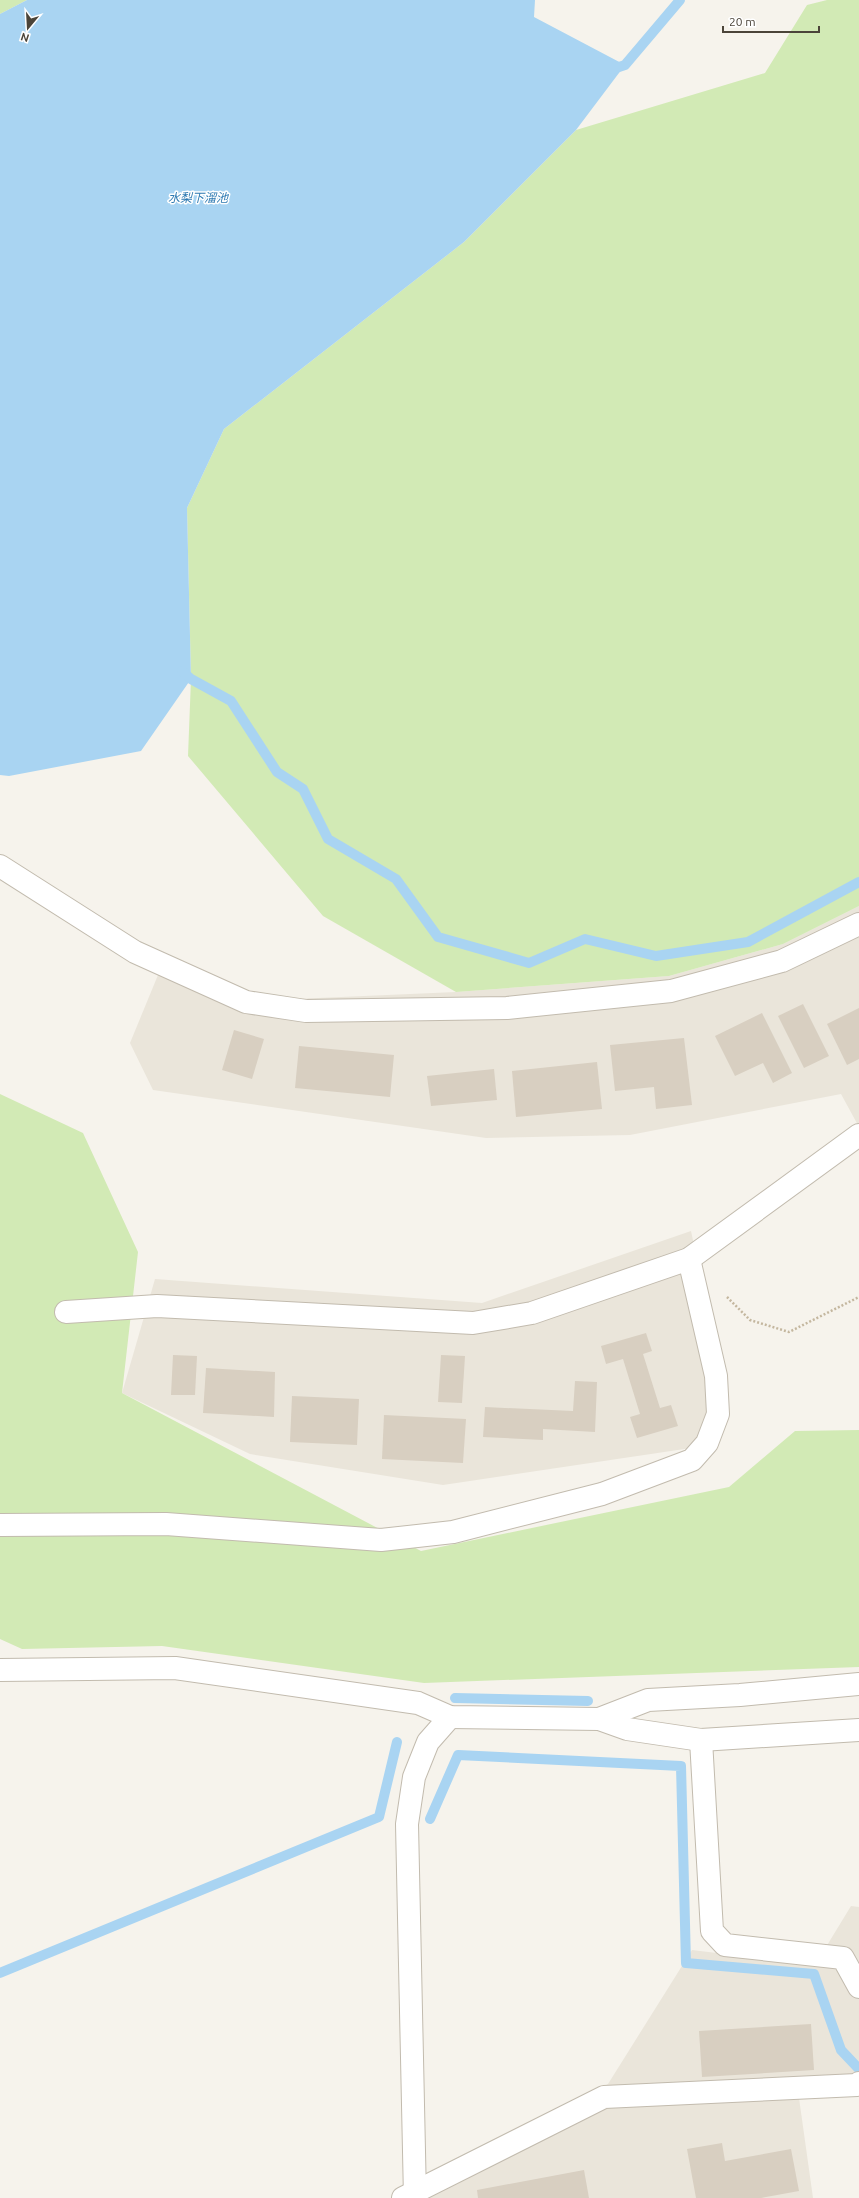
<svg xmlns="http://www.w3.org/2000/svg" width="859" height="2198" font-family="Ubuntu,'Noto Sans JP',sans-serif">
<style>
.residential{fill:#eae5da}
.green{fill:#d2eab5}
.water{fill:#a9d4f2}
.lines{fill:none;stroke-linecap:round;stroke-linejoin:round}
.stream{stroke:#a9d4f2;stroke-width:10}
.building{fill:#d8cfc1}
.minor-casing{stroke:#c2bbae;stroke-width:24}
.path{stroke:#c4b79f;stroke-width:2.5;stroke-dasharray:2 2;stroke-linecap:butt}
.minor{stroke:#fff;stroke-width:22}
.labels{text-anchor:middle;stroke-width:3;stroke-linejoin:round;paint-order:stroke}
.water-label{font-size:12px;font-style:italic;fill:#2e7ab2;stroke:#fff}
</style>
<rect width="100%" height="100%" fill="#f6f3ec"/>
<g class="residential">
<polygon points="859,906 859,1127 841,1094 630,1135 486,1138 153,1090 130,1043 165,958 272,1000 456,992 669,976 783,944"/>
<polygon points="691,1231 727,1401 718,1444 443,1485 250,1454 122,1393 155,1279 482,1303"/>
<polygon points="851,1906 859,1907 859,2093 799,2098 813,2198 401,2198 401,2190 608,2084 692,1950 815,1965"/>
</g>
<g class="green">
<polygon points="0,0 27,0 0,14"/>
<polygon points="827,0 859,0 859,906 783,944 669,976 456,992 323,916 188,756 191,679 187,508 224,429 464,242 576,130 765,73 807,5"/>
<polygon points="0,1094 83,1133 138,1252 122,1393 421,1551 729,1487 795,1431 859,1430 859,1667 424,1683 162,1646 22,1649 0,1639"/>
</g>
<polygon class="water" points="27,0 535,0 534,17 625,65 576,130 464,242 224,429 187,508 191,679 141,751 9,776 0,775 0,14"/>
<g class="lines">
<g class="stream">
<polyline points="613,69 625,65 680,0"/>
<polyline points="182,671 191,679 231,701 277,772 303,789 328,839 396,879 438,937 529,963 585,939 656,956 748,942 859,882"/>
<polyline points="455,1698 588,1701"/>
<polyline points="430,1819 458,1755 681,1766 686,1963 814,1974 841,2050 859,2069"/>
<polyline points="0,1973 379,1817 397,1742"/>
</g>
</g>
<g class="building">
<polygon points="803,1004 829,1056 804,1068 778,1016"/>
<polygon points="859,1008 859,1059 847,1065 827,1024"/>
<polygon points="762,1013 792,1073 773,1083 763,1063 735,1076 715,1036"/>
<polygon points="234,1030 264,1039 252,1079 222,1070"/>
<polygon points="684,1038 692,1105 656,1109 654,1087 615,1091 610,1045"/>
<polygon points="299,1046 394,1055 390,1097 295,1088"/>
<polygon points="597,1062 602,1109 516,1117 512,1071"/>
<polygon points="494,1069 497,1100 431,1106 427,1076"/>
<polygon points="646,1333 652,1351 643,1354 660,1408 671,1405 678,1426 637,1438 630,1417 640,1414 623,1359 606,1364 601,1346"/>
<polygon points="173,1355 197,1356 195,1395 171,1395"/>
<polygon points="441,1355 465,1356 462,1403 438,1402"/>
<polygon points="206,1368 275,1372 274,1417 203,1413"/>
<polygon points="575,1381 597,1382 595,1432 543,1429 543,1440 483,1437 485,1407 573,1411"/>
<polygon points="292,1396 359,1399 357,1445 290,1442"/>
<polygon points="384,1415 466,1419 463,1463 382,1459"/>
<polygon points="811,2024 814,2070 702,2077 699,2031"/>
<polygon points="722,2143 725,2161 791,2149 799,2191 761,2198 696,2198 687,2149"/>
<polygon points="584,2170 589,2198 478,2198 477,2190"/>
</g>
<g class="lines">
<g class="minor-casing">
<g id="minor">
<polyline points="0,866 135,952 246,1002 306,1011 507,1008 671,991 782,961 859,924"/>
<polyline points="66,1312 157,1306 473,1323 532,1313 689,1259 859,1135"/>
<polyline points="0,1525 166,1524 381,1540 453,1532 602,1494 692,1460 707,1443 718,1414 716,1376 689,1259"/>
<polyline points="0,1670 175,1668 418,1703 450,1717 599,1719 627,1729 701,1740 859,1730"/>
<polyline points="599,1719 648,1700 740,1695 859,1684"/>
<polyline points="701,1740 712,1931 725,1945 843,1958 859,1987"/>
<polyline points="403,2198 604,2097 857,2085 859,2083"/>
<polyline points="415,2198 407,1824 414,1777 428,1742 450,1717"/>
</g>
</g>
<polyline class="path" points="727,1297 750,1320 789,1332 859,1297"/>
<use href="#minor" class="minor"/>
</g>
<g class="labels">
<g class="water-label">
<text x="198" y="202">水梨下溜池</text>
</g>
</g>
<g transform="translate(28 28) rotate(198)" stroke="#ffffff" stroke-width="3" paint-order="stroke">
<path d="M0-3L7 15L0 10L-7 15Z" fill="#4b4439"/>
<text y="-6" font-size="11" font-weight="bold" text-anchor="middle" fill="#4b4439">N</text>
</g>
<path d="M723 26v6h96v-6" fill="none" stroke="#4b4439" stroke-width="2"/>
<text x="729" y="26" font-size="12" fill="#4b4439" stroke="#ffffff" stroke-width="3" paint-order="stroke">20 m</text>
</svg>
